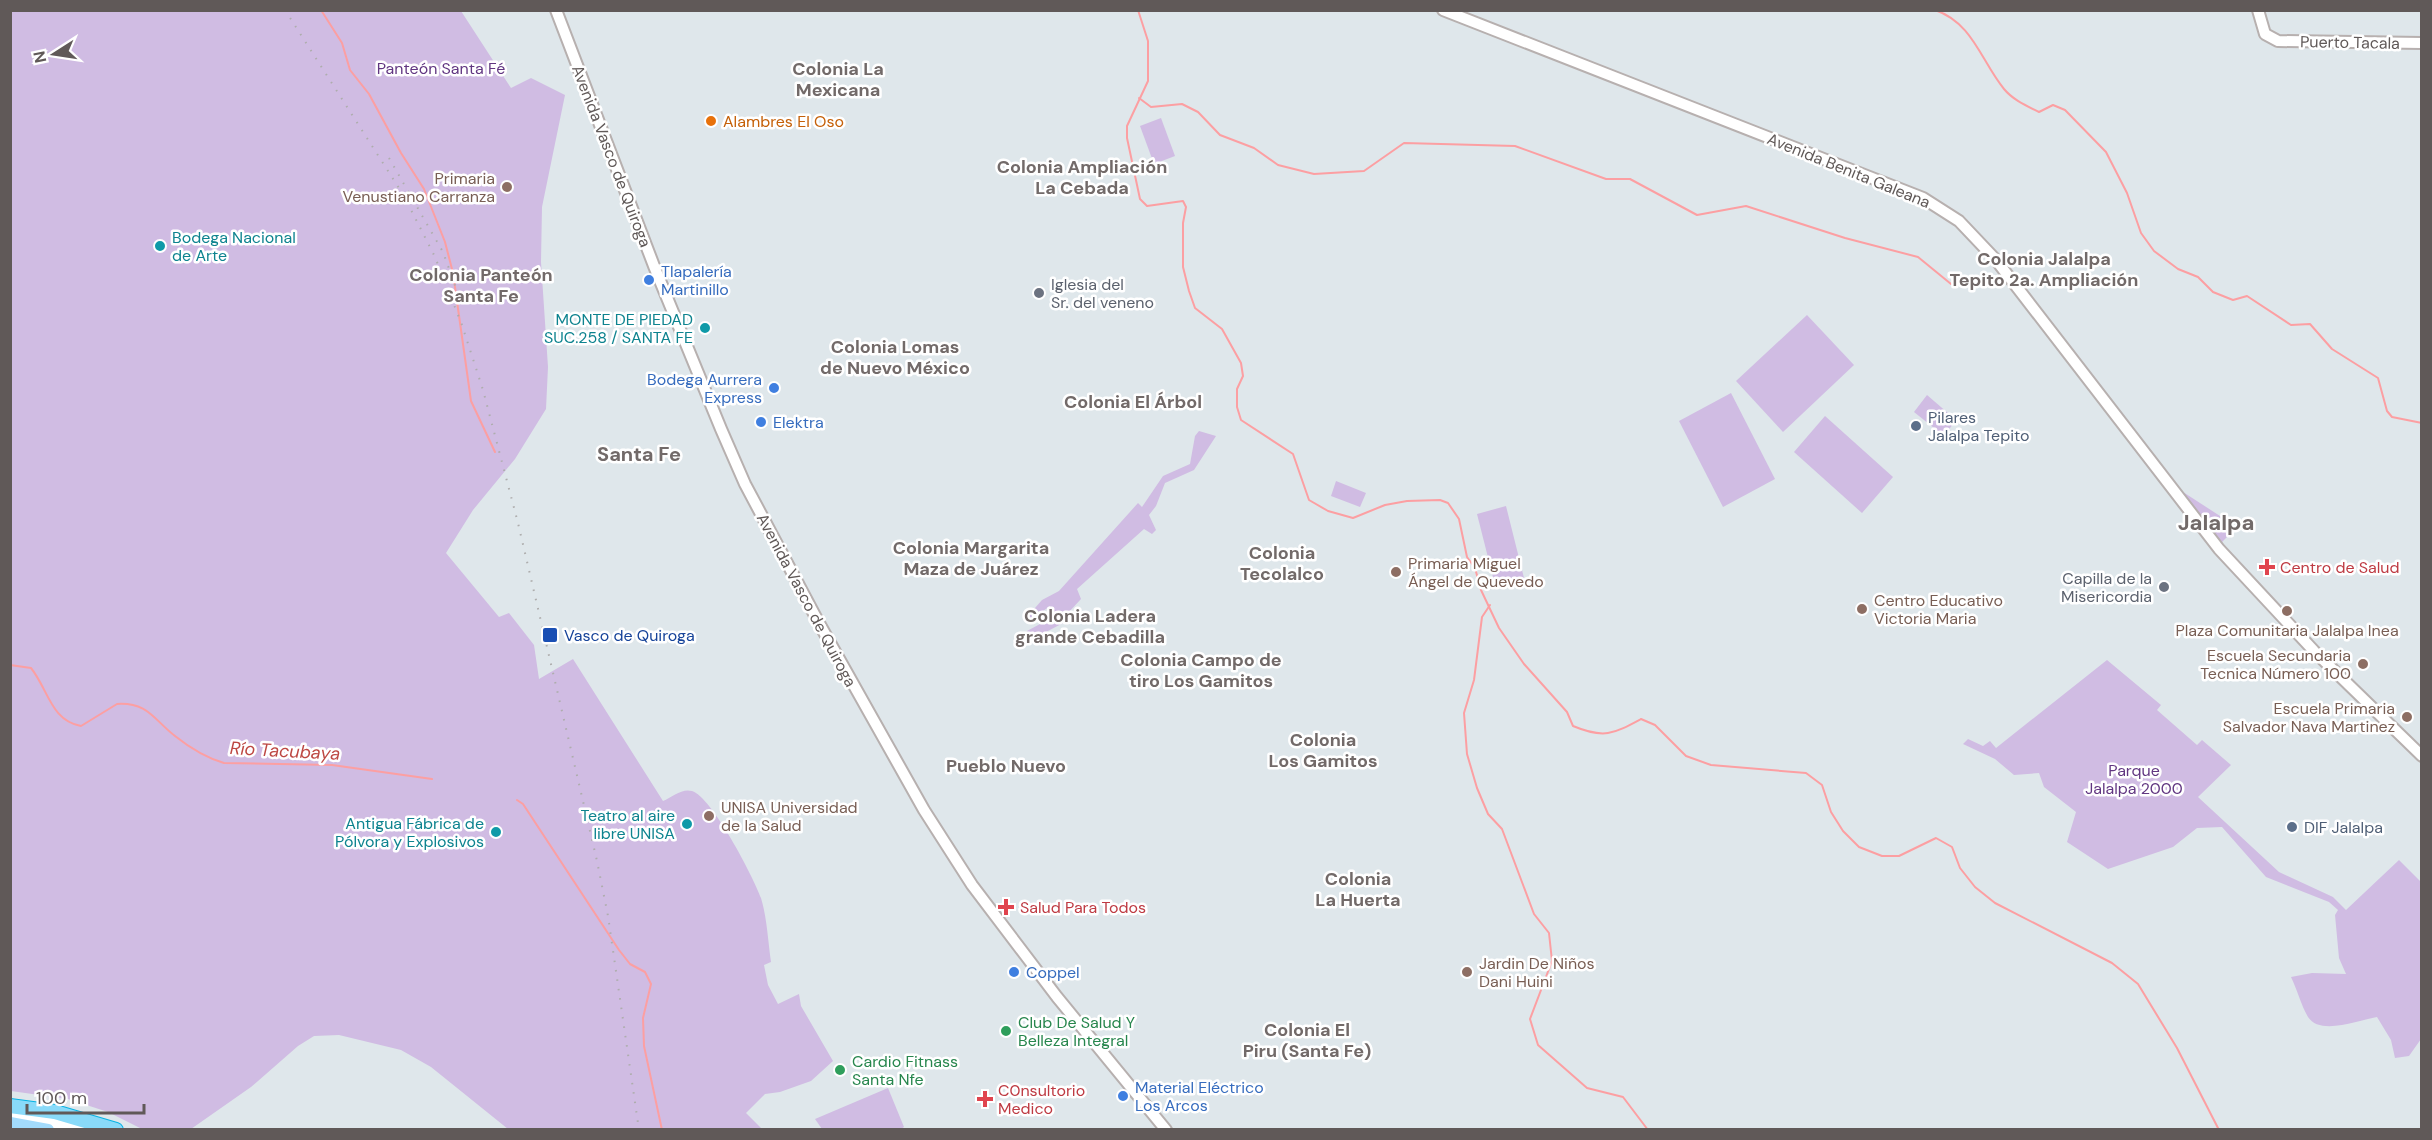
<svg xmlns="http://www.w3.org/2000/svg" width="2432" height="1140" font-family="'DM Sans',sans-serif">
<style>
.green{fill:#d0bce3}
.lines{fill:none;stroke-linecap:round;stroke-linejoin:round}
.stream{stroke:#fc9fa2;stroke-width:2}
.secondary-casing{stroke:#b7b0af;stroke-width:14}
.primary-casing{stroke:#58c7ec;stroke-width:15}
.highway-casing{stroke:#08b3e3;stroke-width:16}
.secondary{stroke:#fff;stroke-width:10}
.primary{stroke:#a3dbfc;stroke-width:12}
.highway{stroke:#89daf9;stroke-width:14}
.rail{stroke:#aeadad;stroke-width:2;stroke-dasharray:1.5 8;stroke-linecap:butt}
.food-dot{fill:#e8710a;stroke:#fff;stroke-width:2}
.education-dot{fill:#8d6e63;stroke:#fff;stroke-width:2}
.culture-dot{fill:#0f9aa8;stroke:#fff;stroke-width:2}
.shop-dot{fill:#3f7fe0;stroke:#fff;stroke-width:2}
.worship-dot{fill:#6b7280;stroke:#fff;stroke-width:2}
.service-dot{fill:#5c6f8a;stroke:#fff;stroke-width:2}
.health-dot{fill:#e0444e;stroke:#fff;stroke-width:2}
.transit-dot{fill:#1a4fb4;stroke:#fff;stroke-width:2}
.leisure-dot{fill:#2e9e5b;stroke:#fff;stroke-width:2}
.labels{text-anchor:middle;stroke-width:5;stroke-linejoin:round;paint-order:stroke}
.street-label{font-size:16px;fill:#605958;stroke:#fff}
.park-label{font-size:16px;fill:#613681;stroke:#fff}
.food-label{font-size:16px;fill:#c56008;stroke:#fff;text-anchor:start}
.education-label{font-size:16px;fill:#785e54;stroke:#fff;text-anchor:start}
.culture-label{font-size:16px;fill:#0d838f;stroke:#fff;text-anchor:end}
.shop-label{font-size:16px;fill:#366cbe;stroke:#fff;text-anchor:start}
.worship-label{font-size:16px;fill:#5b616d;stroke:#fff;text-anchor:start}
.service-label{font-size:16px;fill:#4e5e75;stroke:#fff;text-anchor:start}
.health-label{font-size:16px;fill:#be3a42;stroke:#fff;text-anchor:start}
.transit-label{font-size:16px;fill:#164399;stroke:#fff;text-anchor:start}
.leisure-label{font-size:16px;fill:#27864d;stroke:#fff;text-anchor:start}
.neighbourhood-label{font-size:18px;font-weight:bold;fill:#726a69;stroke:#fff}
.water-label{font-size:18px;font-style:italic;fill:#bd4843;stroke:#fff}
.quarter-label{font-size:20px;font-weight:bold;fill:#726a69;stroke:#fff}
.district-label{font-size:22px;font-weight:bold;fill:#726a69;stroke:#fff}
</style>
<rect width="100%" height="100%" fill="#dfe7eb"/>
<g class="green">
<path d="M11 10 461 11 511 88 531 78 565 95 542 207 541 262 548 367 546 409 515 459 473 510 446 553 499 617 509 613 534 645 539 679 573 659 663 801C672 797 682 788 692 791 712 797 754 878 761 898 767 918 768 941 771 962L764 965 768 985 778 1004 799 994 801 1006 833 1061 811 1081 780 1092 765 1094 746 1113 762 1129H508L431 1067 401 1050 339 1035 314 1036 298 1046 251 1087 191 1129H142L108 1112 68 1099 11 1091Z"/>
<polygon points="1161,118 1175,156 1154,164 1140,126"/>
<polygon points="1807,315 1854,365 1783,432 1736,381"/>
<polygon points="1731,393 1775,479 1723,507 1679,421"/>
<polygon points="1927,395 1956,420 1944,436 1914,412"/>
<polygon points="1825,416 1893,477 1862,513 1794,452"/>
<polygon points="1199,431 1216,436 1194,470 1165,483 1156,506 1149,515 1156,530 1152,534 1144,529 1077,589 1081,599 1068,613 1067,621 1023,644 1027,631 1053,617 1050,606 1032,619 1028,616 1042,600 1059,591 1138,503 1142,507 1163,476 1190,464 1195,436"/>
<polygon points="1336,481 1366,493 1360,507 1331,496"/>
<polygon points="2183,492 2237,527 2221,543"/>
<polygon points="1506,506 1524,578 1495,585 1477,514"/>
<path d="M2107 660 2161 705 2157 710 2197 745 2202 740 2231 765 2198 797 2279 872 2333 897 2346 910 2399 860 2421 882V1039L2409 1056 2395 1058 2391 1040 2377 1017C2359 1020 2320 1036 2308 1017 2301 1005 2297 989 2291 977L2312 973 2346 974 2339 958 2335 915 2338 910 2329 902 2266 877 2222 827 2197 828 2173 847 2108 869 2067 842 2076 812 2044 787 2039 773 2014 775 1995 759 1963 744 1968 739 1983 746 1990 741 1996 748Z"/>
<polygon points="888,1088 904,1127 901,1129 822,1129 815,1119"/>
</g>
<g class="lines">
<g class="stream">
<polyline points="321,10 342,43 350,70 369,94 401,153 424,189 445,242 453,273 471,401 495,452"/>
<path d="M1138 10 1148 41V81L1127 126V138L1140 199 1147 206 1183 201 1186 207 1183 223V267L1189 291 1195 308 1222 329 1241 363 1243 376 1237 389V407L1241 420 1293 454 1309 500 1328 511 1353 518 1385 505 1407 501 1440 500 1448 503 1459 519 1467 557 1475 568 1481 590 1499 628 1524 664 1567 712 1573 726C1604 739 1613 734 1641 719L1655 725 1686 756 1711 765 1806 773 1822 785 1831 812 1843 831 1859 847 1882 856H1899L1936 838 1952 847 1960 868 1975 887 1995 903 2112 963 2138 984 2177 1048 2219 1130"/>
<path d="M1935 10C1973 23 1981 61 2004 89 2013 100 2027 106 2039 112L2053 105 2065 110 2106 152 2127 193 2141 233 2154 251 2178 269 2198 277 2213 292 2233 300 2247 296 2291 325 2310 324 2332 349 2378 378 2387 411 2392 417 2422 423"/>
<polyline points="1139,98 1151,107 1182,104 1198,112 1220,135 1254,148 1278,165 1314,174 1364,171 1404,143 1515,146 1606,179 1630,179 1697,215 1746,206 1845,238 1918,257 1951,284"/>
<polyline points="1490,605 1482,617 1474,680 1464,713 1467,754 1477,788 1488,814 1502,829 1534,914 1549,933 1552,961 1530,1019 1538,1045 1587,1088 1623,1097 1648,1130"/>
<path d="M10 665 31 668C48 689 51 721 81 726L117 704C148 702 154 720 175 736 190 748 207 758 224 763L332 765 432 779"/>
<polyline points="517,800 523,804 619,950 630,964 645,972 651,984 643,1018 644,1046 662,1130"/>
</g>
<g class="secondary-casing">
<g id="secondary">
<polyline points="556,10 654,266 721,429 745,484 820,625 924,810 972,885 1057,997 1166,1130"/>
<polyline points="1443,10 1923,198 1959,221 1996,260 2219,549 2314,651 2422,756"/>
<polyline points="2258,10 2265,34 2278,41 2422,43"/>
<polyline points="10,1115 86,1130"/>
</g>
</g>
<g class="primary-casing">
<polyline id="primary" points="10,1123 48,1130"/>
</g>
<g class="highway-casing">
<polyline id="highway" points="10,1106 55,1112 116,1130"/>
</g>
<use href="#secondary" class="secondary"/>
<use href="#primary" class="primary"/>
<use href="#highway" class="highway"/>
<g class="rail">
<polyline points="285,10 404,196 435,257 462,325 483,390 518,523 597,861 608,916 639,1130"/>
<polyline points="389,158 443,252 456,288"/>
</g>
</g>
<circle class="food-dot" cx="711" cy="121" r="6"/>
<g class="education-dot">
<circle cx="507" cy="187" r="6"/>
<circle cx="1396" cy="572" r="6"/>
<circle cx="1862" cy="609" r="6"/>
<circle cx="2287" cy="611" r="6"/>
<circle cx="2363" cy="664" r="6"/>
<circle cx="2407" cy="717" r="6"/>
<circle cx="709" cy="816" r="6"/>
<circle cx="1467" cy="972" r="6"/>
</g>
<g class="culture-dot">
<circle cx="160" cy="246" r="6"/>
<circle cx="705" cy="328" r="6"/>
<circle cx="687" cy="824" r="6"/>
<circle cx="496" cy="832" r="6"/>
</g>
<g class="shop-dot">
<circle cx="649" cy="280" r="6"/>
<circle cx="774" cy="388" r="6"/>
<circle cx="761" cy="422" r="6"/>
<circle cx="1014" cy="972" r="6"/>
<circle cx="1123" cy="1096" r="6"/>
</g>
<g class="worship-dot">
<circle cx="1039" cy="293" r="6"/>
<circle cx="2164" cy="587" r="6"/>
</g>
<g class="service-dot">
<circle cx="1916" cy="426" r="6"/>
<circle cx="2292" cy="827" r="6"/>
</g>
<g class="health-dot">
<path d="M2264 558h6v6h6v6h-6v6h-6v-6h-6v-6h6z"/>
<path d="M1003 898h6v6h6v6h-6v6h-6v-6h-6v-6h6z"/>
<path d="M982 1090h6v6h6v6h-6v6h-6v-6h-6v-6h6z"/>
</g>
<rect class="transit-dot" x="542" y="627" width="16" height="16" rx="3"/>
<g class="leisure-dot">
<circle cx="1006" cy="1031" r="6"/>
<circle cx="840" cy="1070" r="6"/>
</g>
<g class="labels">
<g class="street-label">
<text transform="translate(2350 42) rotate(1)" y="6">Puerto Tacala</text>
<text transform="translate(612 156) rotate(69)" y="6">Avenida Vasco de Quiroga</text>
<text transform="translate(1849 170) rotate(22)" y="6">Avenida Benita Galeana</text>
<text transform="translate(807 600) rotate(62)" y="6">Avenida Vasco de Quiroga</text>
</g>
<g class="park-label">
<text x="441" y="74">Panteón Santa Fé</text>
<text x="2134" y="776">Parque<tspan x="2134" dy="18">Jalalpa 2000</tspan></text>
</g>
<g class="food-label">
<text x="723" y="127">Alambres El Oso</text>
</g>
<g class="education-label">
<text x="495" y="184" text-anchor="end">Primaria<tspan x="495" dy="18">Venustiano Carranza</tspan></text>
<text x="1408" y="569">Primaria Miguel<tspan x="1408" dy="18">Ángel de Quevedo</tspan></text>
<text x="1874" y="606">Centro Educativo<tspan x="1874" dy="18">Victoria Maria</tspan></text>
<text x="2287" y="636" text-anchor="middle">Plaza Comunitaria Jalalpa Inea</text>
<text x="2351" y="661" text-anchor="end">Escuela Secundaria<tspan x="2351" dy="18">Tecnica Número 100</tspan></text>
<text x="2395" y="714" text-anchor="end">Escuela Primaria<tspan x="2395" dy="18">Salvador Nava Martinez</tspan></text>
<text x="721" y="813">UNISA Universidad<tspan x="721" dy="18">de la Salud</tspan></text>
<text x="1479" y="969">Jardin De Niños<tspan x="1479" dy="18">Dani Huini</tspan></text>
</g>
<g class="culture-label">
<text x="172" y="243" text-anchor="start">Bodega Nacional<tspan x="172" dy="18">de Arte</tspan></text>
<text x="693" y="325">MONTE DE PIEDAD<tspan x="693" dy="18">SUC.258 / SANTA FE</tspan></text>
<text x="675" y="821">Teatro al aire<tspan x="675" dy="18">libre UNISA</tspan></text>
<text x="484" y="829">Antigua Fábrica de<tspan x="484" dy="18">Pólvora y Explosivos</tspan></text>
</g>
<g class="shop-label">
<text x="661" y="277">Tlapalería<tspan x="661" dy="18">Martinillo</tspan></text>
<text x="762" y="385" text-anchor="end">Bodega Aurrera<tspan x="762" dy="18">Express</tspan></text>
<text x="773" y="428">Elektra</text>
<text x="1026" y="978">Coppel</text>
<text x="1135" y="1093">Material Eléctrico<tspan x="1135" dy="18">Los Arcos</tspan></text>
</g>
<g class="worship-label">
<text x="1051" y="290">Iglesia del<tspan x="1051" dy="18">Sr. del veneno</tspan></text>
<text x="2152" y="584" text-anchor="end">Capilla de la<tspan x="2152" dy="18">Misericordia</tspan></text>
</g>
<g class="service-label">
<text x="1928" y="423">Pilares<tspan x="1928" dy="18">Jalalpa Tepito</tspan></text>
<text x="2304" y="833">DIF Jalalpa</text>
</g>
<g class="health-label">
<text x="2280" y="573">Centro de Salud</text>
<text x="1020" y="913">Salud Para Todos</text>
<text x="998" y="1096">C0nsultorio<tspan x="998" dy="18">Medico</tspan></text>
</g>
<g class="transit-label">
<text x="564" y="641">Vasco de Quiroga</text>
</g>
<g class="leisure-label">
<text x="1018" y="1028">Club De Salud Y<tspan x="1018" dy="18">Belleza Integral</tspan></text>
<text x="852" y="1067">Cardio Fitnass<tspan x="852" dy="18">Santa Nfe</tspan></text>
</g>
<g class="neighbourhood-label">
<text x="838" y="75">Colonia La<tspan x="838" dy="21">Mexicana</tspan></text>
<text x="1082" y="173">Colonia Ampliación<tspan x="1082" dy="21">La Cebada</tspan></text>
<text x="2044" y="265">Colonia Jalalpa<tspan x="2044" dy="21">Tepito 2a. Ampliación</tspan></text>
<text x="481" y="281">Colonia Panteón<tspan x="481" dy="21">Santa Fe</tspan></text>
<text x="895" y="353">Colonia Lomas<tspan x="895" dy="21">de Nuevo México</tspan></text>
<text x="1133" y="408">Colonia El Árbol</text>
<text x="971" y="554">Colonia Margarita<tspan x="971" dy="21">Maza de Juárez</tspan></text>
<text x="1282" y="559">Colonia<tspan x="1282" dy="21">Tecolalco</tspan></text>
<text x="1090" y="622">Colonia Ladera<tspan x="1090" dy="21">grande Cebadilla</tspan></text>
<text x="1201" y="666">Colonia Campo de<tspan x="1201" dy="21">tiro Los Gamitos</tspan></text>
<text x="1323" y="746">Colonia<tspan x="1323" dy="21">Los Gamitos</tspan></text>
<text x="1006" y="772">Pueblo Nuevo</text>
<text x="1358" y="885">Colonia<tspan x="1358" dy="21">La Huerta</tspan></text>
<text x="1307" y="1036">Colonia El<tspan x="1307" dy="21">Piru (Santa Fe)</tspan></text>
</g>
<g class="water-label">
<text transform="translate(285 751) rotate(3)" y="6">Río Tacubaya</text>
</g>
<g class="quarter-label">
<text x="639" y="461">Santa Fe</text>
</g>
<g class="district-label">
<text x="2216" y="530">Jalalpa</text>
</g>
</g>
<rect width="2432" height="1140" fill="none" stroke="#605958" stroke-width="24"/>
<g transform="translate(54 54) rotate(258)" stroke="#ffffff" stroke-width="4.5" paint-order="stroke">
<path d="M0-4.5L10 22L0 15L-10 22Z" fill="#605958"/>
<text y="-9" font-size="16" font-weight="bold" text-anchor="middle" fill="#605958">N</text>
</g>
<path d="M27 1104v9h117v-9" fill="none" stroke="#605958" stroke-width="3"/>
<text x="36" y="1104" font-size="18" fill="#605958" stroke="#ffffff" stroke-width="4.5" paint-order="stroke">100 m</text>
</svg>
